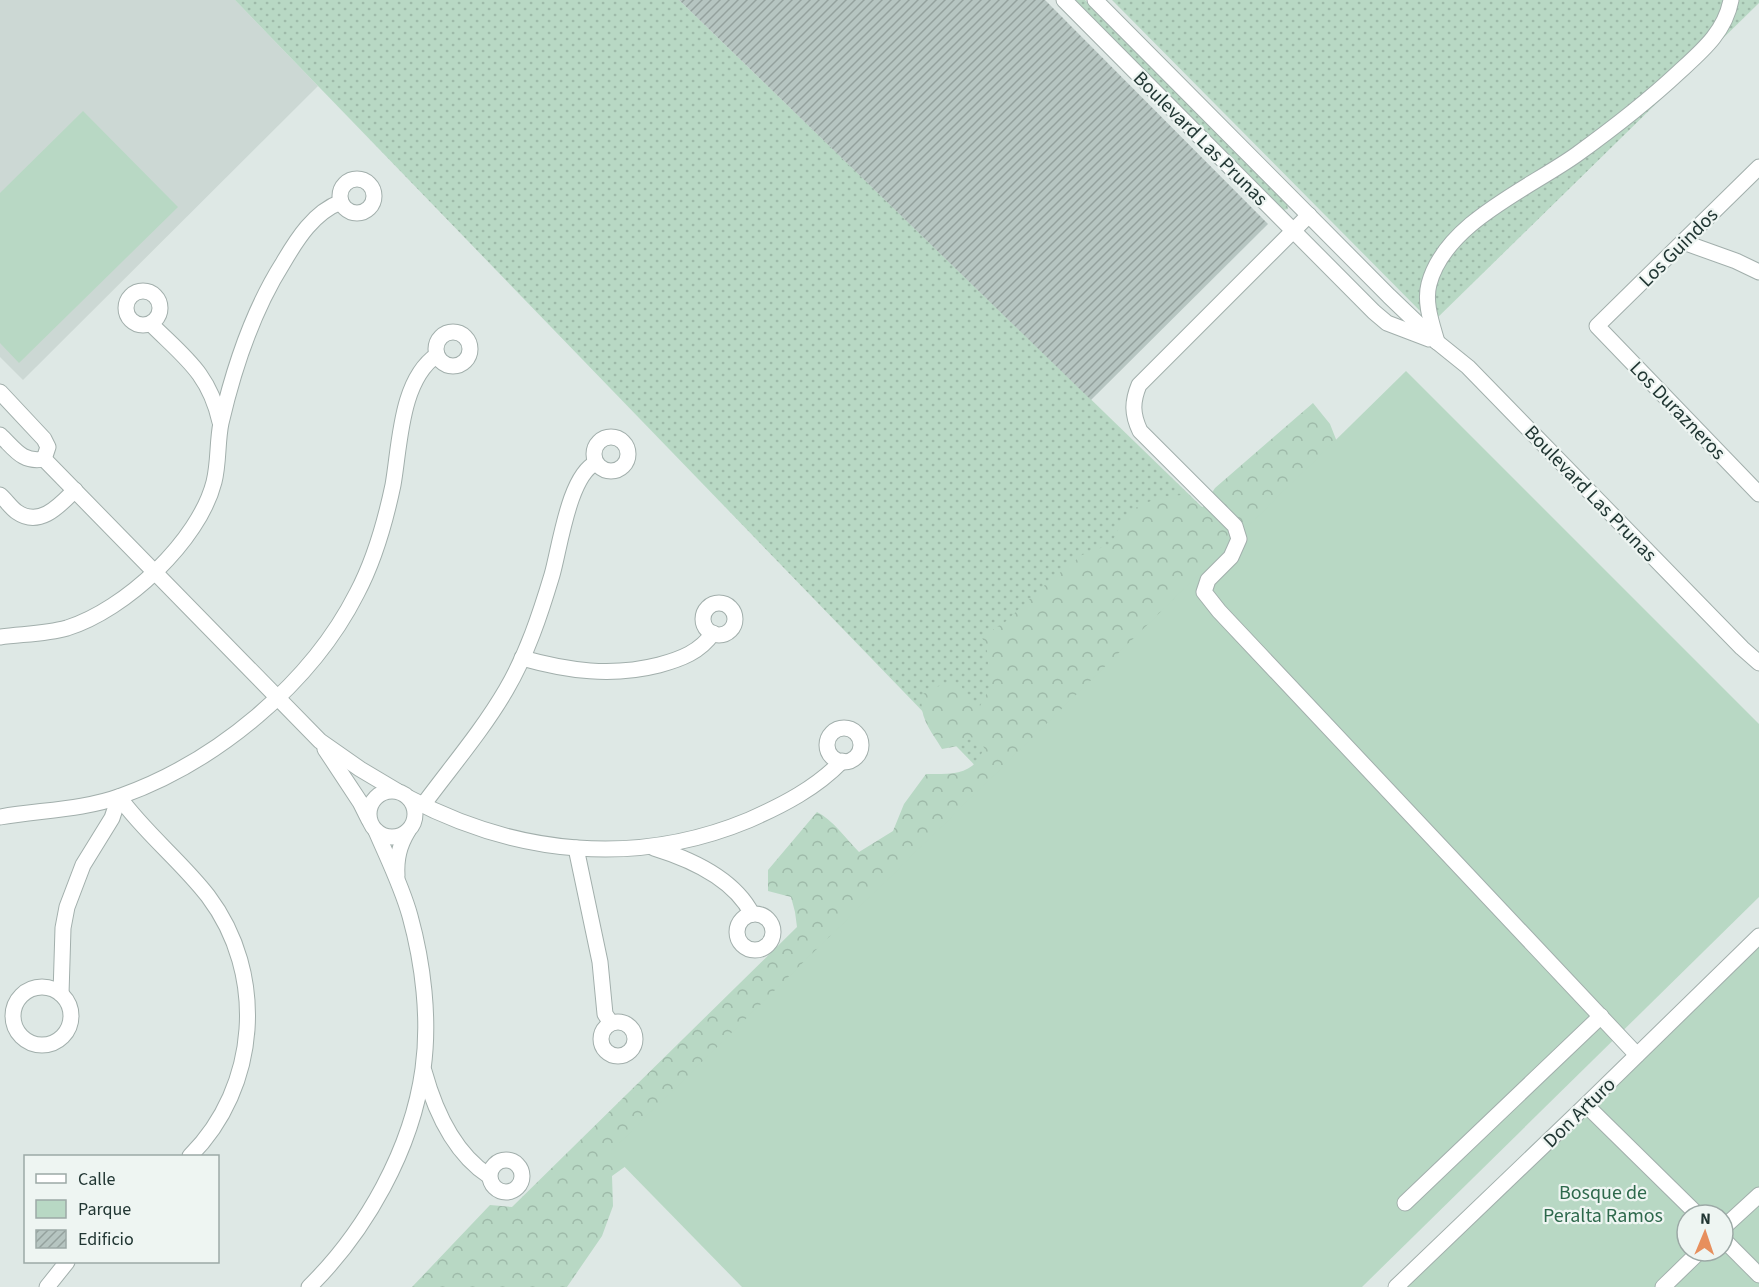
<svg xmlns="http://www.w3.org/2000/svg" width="1759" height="1287" font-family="'Source Sans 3',sans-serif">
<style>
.built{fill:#ccd8d4}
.grass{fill:url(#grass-dots)}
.forest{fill:url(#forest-crowns)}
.park{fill:#b8d8c4;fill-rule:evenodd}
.building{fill:url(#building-hatch)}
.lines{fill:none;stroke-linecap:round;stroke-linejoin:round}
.minor-casing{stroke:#a2afac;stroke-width:17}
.minor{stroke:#fff;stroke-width:15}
.labels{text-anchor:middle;stroke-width:4.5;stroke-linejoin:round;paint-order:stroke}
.street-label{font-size:20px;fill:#213633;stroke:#eef5f2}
.park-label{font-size:20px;fill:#2e694c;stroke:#eef5f2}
</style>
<defs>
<pattern id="grass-dots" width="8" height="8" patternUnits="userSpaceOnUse" patternTransform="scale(1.5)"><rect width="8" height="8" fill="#b8d8c4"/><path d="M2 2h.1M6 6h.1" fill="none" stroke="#9ebaa9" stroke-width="1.8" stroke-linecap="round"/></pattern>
<pattern id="forest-crowns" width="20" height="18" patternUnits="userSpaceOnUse" patternTransform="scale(1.5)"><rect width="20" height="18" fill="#b8d8c4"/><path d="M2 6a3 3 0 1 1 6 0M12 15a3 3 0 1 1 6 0" fill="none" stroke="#9ebaa9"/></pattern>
<pattern id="building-hatch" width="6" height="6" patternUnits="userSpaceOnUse" patternTransform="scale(1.5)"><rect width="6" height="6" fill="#b6c5c1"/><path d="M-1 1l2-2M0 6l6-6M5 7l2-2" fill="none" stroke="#94a19d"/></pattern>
</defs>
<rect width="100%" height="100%" fill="#dee8e5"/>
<polygon class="built" points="0,0 235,0 318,86 23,380 0,357"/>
<g class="grass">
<polygon points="235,0 679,0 1235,539 989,780"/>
<polygon points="1074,0 1085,0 1287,204 1288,209 1283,210"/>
<polygon points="1112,0 1759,0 1759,3 1432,323"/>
</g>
<path class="forest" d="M1313 403 1330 424 1339 447 647 1151 612 1176 613 1206 602 1236 567 1287H412L490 1205 512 1207 797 927 795 912 791 897 768 891V870L817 812C832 819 846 839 859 852L893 831 904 804 926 774C952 774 975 776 984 747L972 737 958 746 942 749C931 731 917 715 923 694L943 684 961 685 968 703 980 706 990 687 987 651 982 637 1005 622 1046 584 1082 555 1111 544 1119 528 1135 508 1160 497 1182 495 1202 508 1215 488Z"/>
<g class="park">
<polygon points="83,111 178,207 19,363 0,343 0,193"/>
<polygon points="1406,371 1759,724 1759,897 1362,1287 742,1287 610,1152"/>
<path d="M1759 933V1287H1396ZM1687 1215H1723V1251H1687Z"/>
</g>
<polygon class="building" points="679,0 1045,0 1268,224 1091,400"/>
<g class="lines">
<g class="minor-casing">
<g id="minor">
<polyline points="1064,0 1374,312 1387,323 1429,339"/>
<polyline points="1095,0 1389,296 1437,342 1468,367 1742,648 1759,663"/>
<polyline points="1759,167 1597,326 1759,494"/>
<circle cx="357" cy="196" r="17"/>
<path d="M1309 215 1139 385C1132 402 1132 414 1140 431L1235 526 1239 539 1231 557 1208 580 1204 592 1219 611 1637 1055"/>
<polyline points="1683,242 1736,261 1759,272"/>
<circle cx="143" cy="308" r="17"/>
<path d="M151 324C184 357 209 373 220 422"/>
<circle cx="453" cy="349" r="17"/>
<path d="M1437 342C1432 324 1424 303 1429 284 1445 223 1528 189 1576 155 1612 129 1647 102 1679 72 1702 51 1725 32 1731 0"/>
<polyline points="0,392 44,439 48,447 44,459"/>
<path d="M0 435C15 449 22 463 44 459"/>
<circle cx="611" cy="454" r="17"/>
<polyline points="44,459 320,741 360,769 397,791"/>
<path d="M0 495C6 500 11 508 17 512 40 528 60 505 75 490"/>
<circle cx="719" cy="619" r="16"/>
<path d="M0 637C22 634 46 634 67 628 125 610 199 541 214 482 219 462 217 442 221 423 234 367 252 312 283 263 297 239 314 212 341 202"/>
<path d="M522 658C568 671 612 677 659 665 681 659 700 652 713 633"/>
<circle cx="844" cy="745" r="17"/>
<polyline points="325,749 360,802 369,820"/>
<circle cx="392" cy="814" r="23"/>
<path d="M119 797C145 833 181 861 208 896 267 974 259 1087 190 1156"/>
<path d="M409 798C517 855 636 867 749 820 783 805 816 788 842 761"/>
<path d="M423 805C451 767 482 731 506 690 527 654 540 615 552 575 560 547 569 475 596 463"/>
<path d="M0 817C40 810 83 810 121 796 216 762 311 684 357 593 375 559 385 523 393 485 400 446 400 380 437 355"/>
<polyline points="576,848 600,962 605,1014 611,1023"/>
<path d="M654 848C690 859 734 879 752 914"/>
<path d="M397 876C396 859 399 846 408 831"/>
<circle cx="755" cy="932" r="18"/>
<circle cx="42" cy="1016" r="29"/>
<polyline points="61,994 63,928 67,907 83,865 112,818 119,797"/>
<circle cx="618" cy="1039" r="17"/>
<path d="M424 1071C435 1111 454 1153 489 1176"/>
<polyline points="1586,1105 1698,1215"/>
<circle cx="506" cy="1176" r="16"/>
<polyline points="1405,1203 1601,1016"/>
<polyline points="1723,1228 1759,1195"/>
<polyline points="1723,1239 1759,1275"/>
<polyline points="47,1287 67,1262"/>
<path d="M309 1287C366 1231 412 1149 423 1069 430 1019 423 963 410 916 402 887 388 859 376 831"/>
<polyline points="1396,1287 1586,1105 1759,936"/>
<polyline points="1663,1287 1700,1251"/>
</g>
</g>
<use href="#minor" class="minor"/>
</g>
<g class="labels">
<g class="street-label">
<text transform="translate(1201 138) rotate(45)" y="7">Boulevard Las Prunas</text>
<text transform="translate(1678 247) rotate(-45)" y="7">Los Guindos</text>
<text transform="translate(1678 410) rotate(46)" y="7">Los Durazneros</text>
<text transform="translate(1591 493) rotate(46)" y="7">Boulevard Las Prunas</text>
<text transform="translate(1579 1112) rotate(-44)" y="7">Don Arturo</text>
</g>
<g class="park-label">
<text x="1603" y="1199">Bosque de<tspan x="1603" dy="23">Peralta Ramos</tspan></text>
</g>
</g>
<rect x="24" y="1155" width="195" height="108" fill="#eef5f2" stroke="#9ca9a6" stroke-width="1.5"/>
<rect x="36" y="1174" width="30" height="9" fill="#ffffff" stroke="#9ca9a6" stroke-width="1.5"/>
<text x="78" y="1185" font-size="18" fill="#213633">Calle</text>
<rect x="36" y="1200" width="30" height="18" fill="#b8d8c4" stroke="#9ca9a6" stroke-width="1.5"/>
<text x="78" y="1215" font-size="18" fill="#213633">Parque</text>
<rect x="36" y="1230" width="30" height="18" fill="url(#building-hatch)" stroke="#9ca9a6" stroke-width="1.5"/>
<text x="78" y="1245" font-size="18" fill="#213633">Edificio</text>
<g transform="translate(1705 1233) rotate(2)"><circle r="28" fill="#eef5f2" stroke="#9ca9a6" stroke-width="1.5"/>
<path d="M0-4.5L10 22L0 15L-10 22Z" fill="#e78f5d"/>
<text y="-9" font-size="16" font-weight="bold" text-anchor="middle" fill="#213633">N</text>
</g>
</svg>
